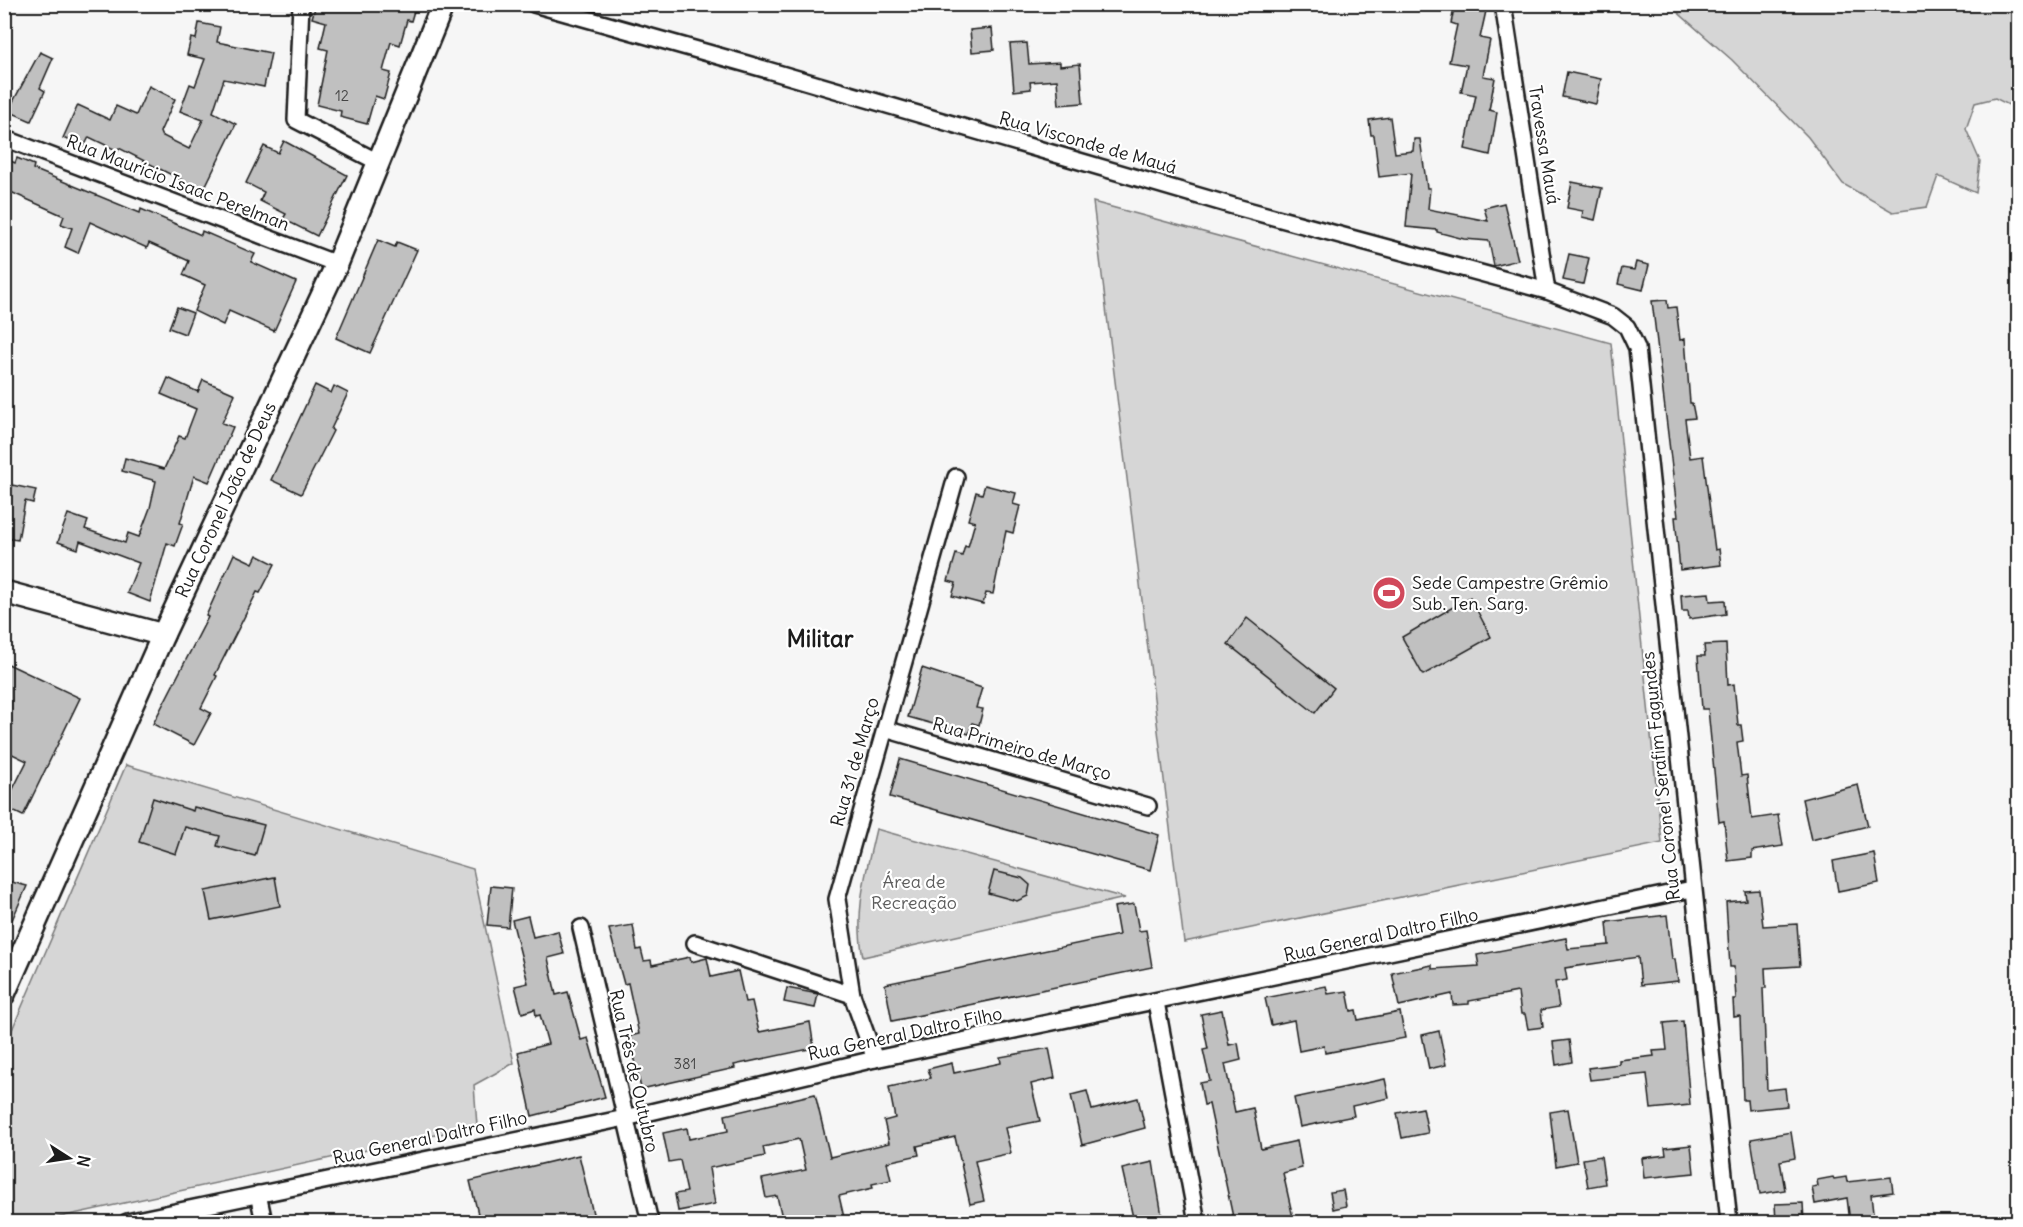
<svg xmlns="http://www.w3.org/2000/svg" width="2023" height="1227" font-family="Delius,sans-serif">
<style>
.green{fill:#d6d6d6;stroke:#797979;stroke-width:1.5}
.building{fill:#c0c0c0;stroke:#1c1c1c;stroke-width:1.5}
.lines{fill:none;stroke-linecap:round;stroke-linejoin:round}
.street-casing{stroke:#1c1c1c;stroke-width:20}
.secondary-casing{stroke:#1c1c1c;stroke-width:26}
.street{stroke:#fff;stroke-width:15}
.secondary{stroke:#fff;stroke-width:21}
.labels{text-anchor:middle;stroke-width:4.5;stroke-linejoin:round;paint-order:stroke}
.number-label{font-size:15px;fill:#454545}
.street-label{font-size:18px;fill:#1c1c1c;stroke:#fff}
.poi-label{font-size:18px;fill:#1c1c1c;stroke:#fff;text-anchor:start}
.park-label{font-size:18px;fill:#5d5d5d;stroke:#fff}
.district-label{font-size:24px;font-weight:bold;fill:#1c1c1c;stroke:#fff}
</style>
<rect width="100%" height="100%" fill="#f6f6f6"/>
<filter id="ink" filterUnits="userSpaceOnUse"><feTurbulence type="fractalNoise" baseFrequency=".0167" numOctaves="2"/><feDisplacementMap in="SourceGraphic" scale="12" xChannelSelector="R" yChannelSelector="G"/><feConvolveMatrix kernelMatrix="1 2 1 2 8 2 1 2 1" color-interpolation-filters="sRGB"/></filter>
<g filter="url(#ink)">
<g class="green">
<polygon points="1664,5 2018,5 2018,117 2015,108 1995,98 1975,103 1966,129 1980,161 1976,193 1938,176 1927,207 1893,212 1843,184 1808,137 1732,60 1675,10"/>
<polygon points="1093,202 1611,343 1662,843 1184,942"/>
<polygon points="126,765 473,869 514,1063 474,1085 477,1126 37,1222 5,1222 5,1046"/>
<path d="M876 829 1125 898 863 957C854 912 866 873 876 829Z"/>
</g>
<g class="building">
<polygon points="316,4 416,4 411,21 407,20 400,45 391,42 383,71 391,73 384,99 375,96 367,124 340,117 341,111 317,105 328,50 320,48 326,22 312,18"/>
<polygon points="1455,4 1482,4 1481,10 1486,11 1480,38 1490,40 1483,76 1495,78 1489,110 1497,112 1490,155 1465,149 1476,95 1461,92 1467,65 1449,62 1457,25 1451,23"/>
<polygon points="199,23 220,27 217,42 271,53 264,87 224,79 213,112 236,124 203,191 119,148 118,151 89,137 84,147 63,138 78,105 110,120 116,106 136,115 149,86 175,99 160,132 161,135 189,149 203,120 180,111 190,84 195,86 205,59 187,55 191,38 196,39"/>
<polygon points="992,28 994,50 972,52 970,30"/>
<polygon points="1027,43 1029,64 1060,62 1060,66 1080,64 1083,103 1059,105 1057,80 1030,82 1031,89 1014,91 1010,44"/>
<polygon points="40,52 53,58 40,88 45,91 31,121 8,111"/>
<polygon points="1567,72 1601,79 1596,104 1562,97"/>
<polygon points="1390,117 1395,153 1413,151 1414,139 1420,139 1427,188 1430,188 1428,209 1488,221 1484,208 1504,203 1518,260 1494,266 1489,241 1464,239 1437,232 1437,230 1406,227 1411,173 1379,177 1374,135 1371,135 1369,120"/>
<polygon points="284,141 347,175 317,236 283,219 286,214 260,201 264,192 246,183 264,146 278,153"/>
<polygon points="4,158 15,163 17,158 34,165 33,169 140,213 141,209 201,235 202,231 255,254 251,262 296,282 274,331 229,311 223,325 194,311 205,285 183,275 189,261 149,243 147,248 90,222 78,253 65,247 72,228 61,224 64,216 4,189"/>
<polygon points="1572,182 1602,188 1595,220 1582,217 1583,211 1567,208"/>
<polygon points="378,240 395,247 397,242 417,250 370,353 336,338"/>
<polygon points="1569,254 1589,258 1583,284 1563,280"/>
<polygon points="1636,262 1649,265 1643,290 1618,284 1622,268 1634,270"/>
<polygon points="1667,300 1668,308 1676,307 1680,340 1685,339 1690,403 1692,403 1695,418 1685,419 1690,458 1703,456 1715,550 1719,549 1721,565 1680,570 1675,517 1678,517 1652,301"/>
<polygon points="177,307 193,313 185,334 169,328"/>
<polygon points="168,378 198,392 203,380 235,394 222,423 233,427 209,482 194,476 180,523 183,524 175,546 167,543 150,602 127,593 139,563 80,541 78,549 58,542 68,514 88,521 85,529 125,543 128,533 139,537 150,508 156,481 122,471 125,458 164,469 179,436 185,438 196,409 161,394"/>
<polygon points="315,385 331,393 334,386 348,393 331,429 333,431 301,494 271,480"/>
<polygon points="12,485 36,490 33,503 25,501 18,540 4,538 4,501 9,501"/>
<polygon points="985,485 1016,493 1013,504 1020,506 1013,533 1006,531 993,594 986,593 983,604 952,596 956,583 948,581 956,554 962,556 965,546 968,547 975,522 968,520 976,492 982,494"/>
<polygon points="234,554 253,563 257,555 275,564 260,593 257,592 215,675 217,676 201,708 211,713 194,745 153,724 208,617 206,616"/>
<polygon points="1709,593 1710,601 1725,600 1726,614 1689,619 1688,611 1682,611 1681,595"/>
<polygon points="1470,597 1491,637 1423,675 1402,637"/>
<polygon points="1247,618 1334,688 1315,713 1228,644"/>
<polygon points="1726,644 1728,685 1734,684 1738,725 1741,725 1743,741 1737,742 1741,776 1747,775 1752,819 1778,815 1783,846 1752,851 1752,858 1728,861 1724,821 1719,822 1708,709 1702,709 1698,656 1705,656 1704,645"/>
<polygon points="4,662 80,698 23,816 4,807 27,761 4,750"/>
<polygon points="922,668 982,688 976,708 983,709 979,725 972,723 969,734 908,717"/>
<polygon points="900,759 1159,835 1150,870 890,797"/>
<polygon points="1858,785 1868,826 1811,840 1802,799"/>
<polygon points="153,798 193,811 194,807 264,825 255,856 217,846 220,836 185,827 176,854 139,842"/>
<polygon points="1874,853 1879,883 1838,891 1833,861"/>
<polygon points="994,871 1022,878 1030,885 1028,896 1017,901 988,893"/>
<polygon points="275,877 280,906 211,920 205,891"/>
<polygon points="4,880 27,886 4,938"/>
<polygon points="491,886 512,888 508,927 487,925"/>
<polygon points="1759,890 1763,926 1797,924 1800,966 1765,968 1766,988 1763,988 1767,1090 1785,1088 1787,1106 1748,1110 1747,1100 1743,1100 1740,1016 1734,1017 1733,999 1736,999 1734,967 1730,967 1726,902 1746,900 1745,891"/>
<polygon points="1134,904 1139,931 1146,930 1152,967 892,1021 885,984 1119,935 1114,907"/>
<polygon points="1667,915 1672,959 1675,959 1678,981 1641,985 1638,957 1565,968 1567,980 1555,982 1559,1007 1541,1010 1543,1027 1528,1029 1525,1014 1521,1014 1518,992 1469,1001 1469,1004 1453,1005 1452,994 1399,1006 1392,973 1432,965 1432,969 1479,966 1477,955 1566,938 1568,949 1609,945 1607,922"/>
<polygon points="528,916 533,937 558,931 564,954 548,958 556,995 568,992 581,1040 588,1038 605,1097 532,1116 518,1052 548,1044 540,1015 536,1016 535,1009 522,1013 515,986 528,983 512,920"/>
<polygon points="633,925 637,950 641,949 644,961 651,960 652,965 690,957 691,962 707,958 711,977 738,971 745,1002 752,1001 759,1032 810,1022 814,1048 734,1065 735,1068 641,1089 630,1036 639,1034 628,983 624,984 609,929"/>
<polygon points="1326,986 1328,994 1347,991 1351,1011 1356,1010 1358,1020 1400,1012 1405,1038 1325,1053 1324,1046 1299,1051 1294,1020 1271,1025 1265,998"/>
<polygon points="787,988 818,994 815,1008 784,1002"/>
<polygon points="1222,1010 1229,1045 1238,1043 1241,1060 1225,1064 1235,1112 1253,1108 1261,1149 1297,1141 1302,1168 1283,1173 1294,1222 1234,1222 1209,1104 1204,1105 1200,1083 1210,1081 1203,1050 1208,1049 1201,1014"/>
<polygon points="1683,1021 1690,1105 1651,1109 1647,1074 1590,1080 1588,1068 1619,1064 1619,1060 1654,1056 1653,1051 1667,1050 1664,1023"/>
<polygon points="1439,1031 1446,1065 1429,1069 1422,1035"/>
<polygon points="1569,1040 1572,1062 1556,1065 1553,1042"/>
<polygon points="1049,1048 1055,1078 1031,1084 1040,1121 1005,1128 1011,1153 975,1161 984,1201 970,1204 955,1137 917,1146 919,1155 887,1162 891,1180 872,1184 873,1188 839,1196 845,1222 783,1222 777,1196 766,1198 762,1179 806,1170 799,1139 763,1147 765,1156 709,1168 715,1204 678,1211 675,1194 687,1192 680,1160 669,1162 663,1133 687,1128 689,1139 728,1131 725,1115 815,1094 830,1157 889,1143 884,1121 895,1118 889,1087 931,1078 928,1069 952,1063 954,1073 1001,1063 1000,1057"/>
<polygon points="1385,1079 1389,1098 1352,1106 1354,1116 1300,1127 1294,1098"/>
<polygon points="1087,1091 1092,1110 1138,1098 1145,1128 1082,1145 1071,1095"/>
<polygon points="1423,1108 1428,1133 1402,1138 1397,1113"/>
<polygon points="1568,1109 1577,1162 1556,1166 1550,1112"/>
<polygon points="1791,1132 1795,1158 1780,1161 1785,1190 1760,1194 1751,1139"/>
<polygon points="1691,1145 1694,1173 1644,1178 1642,1158 1666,1155 1665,1148"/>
<polygon points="579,1155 595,1222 480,1222 470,1181"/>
<polygon points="1601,1156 1605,1184 1588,1187 1583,1159"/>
<polygon points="1153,1162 1163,1222 1134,1222 1122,1169"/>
<polygon points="1833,1177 1834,1179 1846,1177 1847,1182 1891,1177 1893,1192 1871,1195 1874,1222 1850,1222 1847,1198 1815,1204 1812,1187 1818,1186 1817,1180"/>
<polygon points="1343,1190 1346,1206 1333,1209 1330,1192"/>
<polygon points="1803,1203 1804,1222 1776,1222 1775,1204"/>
</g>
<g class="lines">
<g class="street-casing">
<g id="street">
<polyline points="301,4 296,120 378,162"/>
<polyline points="534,4 747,64 1240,208 1547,291 1613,316 1627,327 1637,348 1729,1222"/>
<polyline points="1503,4 1547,291"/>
<polyline points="4,138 337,264"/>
<polyline points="885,729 1148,806"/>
<polyline points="581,928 650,1222"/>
<polyline points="695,943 852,995"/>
<polyline points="1156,1002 1197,1222"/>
<polyline points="875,1059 852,995 837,899 956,477"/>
<polyline points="258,1194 264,1222"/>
<polyline points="127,1222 625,1118 875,1059 1692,889"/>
</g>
</g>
<g class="secondary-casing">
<g id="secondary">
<polyline points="4,592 163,635"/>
<polyline points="4,994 163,635 337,264 443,4"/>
</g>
</g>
<use href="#street" class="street"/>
<use href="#secondary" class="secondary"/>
</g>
</g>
<defs>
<g id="stadium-disc" transform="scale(1.725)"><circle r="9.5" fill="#d1495b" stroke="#fff"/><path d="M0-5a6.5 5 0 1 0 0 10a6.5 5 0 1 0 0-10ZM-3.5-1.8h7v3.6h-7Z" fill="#fff"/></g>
</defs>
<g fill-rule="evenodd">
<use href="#stadium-disc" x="1389" y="593"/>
</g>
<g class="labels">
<g class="number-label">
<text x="342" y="101">12</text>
<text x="685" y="1069">381</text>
</g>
<g class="street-label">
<text transform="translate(1088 143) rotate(16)" y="6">Rua Visconde de Mauá</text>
<text transform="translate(1544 145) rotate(81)" y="6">Travessa Mauá</text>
<text transform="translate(178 183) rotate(21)" y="6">Rua Maurício Isaac Perelman</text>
<text transform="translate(226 500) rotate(-65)" y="6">Rua Coronel João de Deus</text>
<text transform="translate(1022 749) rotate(16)" y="6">Rua Primeiro de Março</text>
<text transform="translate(855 762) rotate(-74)" y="6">Rua 31 de Março</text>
<text transform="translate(1661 776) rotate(-96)" y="6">Rua Coronel Serafim Fagundes</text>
<text transform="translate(1381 935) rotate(-12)" y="6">Rua General Daltro Filho</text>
<text transform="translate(905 1034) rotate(-12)" y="6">Rua General Daltro Filho</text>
<text transform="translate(634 1071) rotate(77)" y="6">Rua Três de Outubro</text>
<text transform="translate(430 1138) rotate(-12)" y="6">Rua General Daltro Filho</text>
</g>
<g class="poi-label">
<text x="1412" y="589">Sede Campestre Grêmio<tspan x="1412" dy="21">Sub. Ten. Sarg.</tspan></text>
</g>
<g class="park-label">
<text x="914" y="888">Área de<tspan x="914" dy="21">Recreação</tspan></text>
</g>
<g class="district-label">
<text x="820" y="647">Militar</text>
</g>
</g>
<rect width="2023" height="1227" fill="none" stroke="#fff" stroke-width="24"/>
<rect x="12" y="12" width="1999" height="1203" fill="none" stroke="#1c1c1c" stroke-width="2" filter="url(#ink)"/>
<g transform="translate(69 1158) rotate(102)" stroke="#ffffff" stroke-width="4.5" paint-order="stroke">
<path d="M0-4.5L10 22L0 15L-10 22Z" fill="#1c1c1c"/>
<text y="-9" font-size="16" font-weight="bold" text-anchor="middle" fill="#1c1c1c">N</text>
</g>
</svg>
